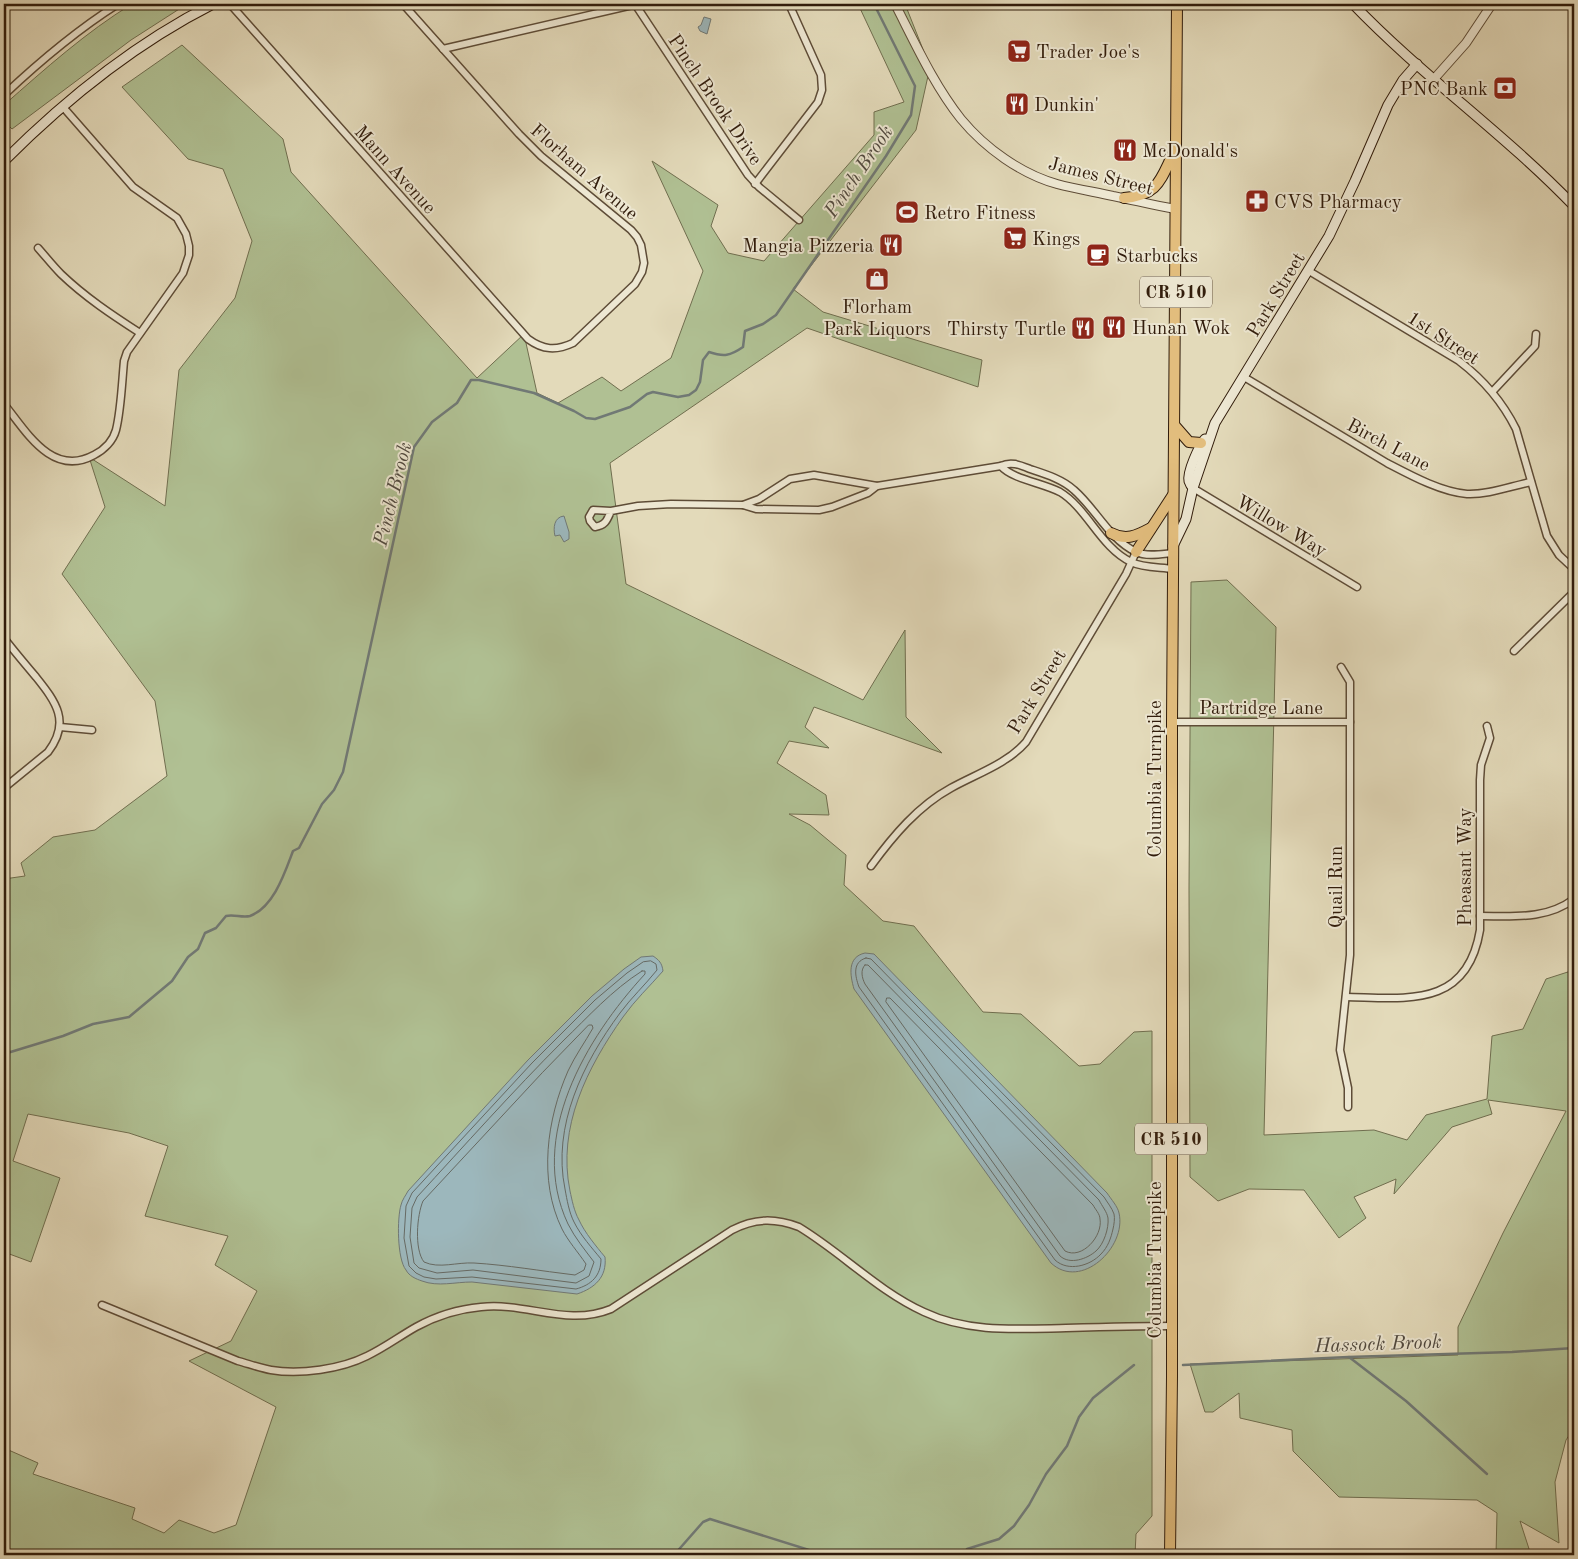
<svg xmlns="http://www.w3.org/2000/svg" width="1578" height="1559" font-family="'Old Standard TT',serif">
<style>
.green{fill:#b0c093;stroke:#706e4f}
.water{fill:#9cb7bc;stroke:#717975}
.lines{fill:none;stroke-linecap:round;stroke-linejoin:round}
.shore{stroke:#666a64;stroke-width:1}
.stream{stroke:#717975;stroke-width:2.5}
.minor-casing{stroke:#5e4c37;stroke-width:9}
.tertiary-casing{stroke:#5e4c37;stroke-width:10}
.secondary-casing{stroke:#311c0b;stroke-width:11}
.primary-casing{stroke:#311c0b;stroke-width:12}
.minor{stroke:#ede7d2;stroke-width:6}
.tertiary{stroke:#ede7d2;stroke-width:8}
.secondary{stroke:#ede7d2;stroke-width:9}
.primary{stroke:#e2bd7d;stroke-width:10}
.labels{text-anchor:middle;stroke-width:4;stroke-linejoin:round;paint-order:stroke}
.shield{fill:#ede7d2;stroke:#695947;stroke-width:1}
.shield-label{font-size:18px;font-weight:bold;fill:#311c0b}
.poi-label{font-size:19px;fill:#311c0b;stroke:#ede7d2;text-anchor:start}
.street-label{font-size:19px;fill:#311c0b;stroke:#ede7d2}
.water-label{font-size:20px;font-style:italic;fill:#514a40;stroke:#ede7d2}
</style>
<rect width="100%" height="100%" fill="#e3daba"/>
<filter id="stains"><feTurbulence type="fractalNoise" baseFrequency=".004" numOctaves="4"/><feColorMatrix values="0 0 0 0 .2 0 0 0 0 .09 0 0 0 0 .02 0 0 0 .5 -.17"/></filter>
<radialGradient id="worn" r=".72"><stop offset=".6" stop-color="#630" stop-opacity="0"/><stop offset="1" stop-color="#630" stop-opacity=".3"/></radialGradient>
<g class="green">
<path d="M132 4H187L131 40 12 129 4 121V105C45 69 86 32 132 4Z"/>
<polygon points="858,4 905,4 930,67 916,130 793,289 823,312 982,360 978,387 807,328 610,463 626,584 863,700 905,630 906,717 942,753 814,707 805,727 829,748 789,741 777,763 826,795 829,815 789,814 810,825 846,855 844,885 883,921 914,926 983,1012 1021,1014 1079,1066 1100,1064 1134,1032 1152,1031 1152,1516 1136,1534 1135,1555 4,1555 4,1448 38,1463 33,1474 135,1508 132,1519 164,1533 179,1520 214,1533 236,1525 276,1407 189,1361 231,1341 257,1291 215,1265 228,1236 145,1216 168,1146 129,1133 28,1114 13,1161 60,1178 31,1262 4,1252 4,879 25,876 21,863 53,837 95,830 167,776 155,701 62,574 105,507 89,457 165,506 179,370 235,298 252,241 223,169 188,159 122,87 182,45 283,139 291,172 477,378 524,334 537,393 558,403 602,377 621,391 671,358 703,271 652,161 718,205 711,226 728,253 764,261 874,135 874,112 904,102"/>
<polygon points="1227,580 1276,627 1264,1135 1374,1130 1407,1140 1426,1115 1487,1099 1492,1036 1523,1029 1546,979 1574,970 1574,1428 1566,1440 1555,1482 1559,1543 1520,1521 1531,1555 1496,1555 1497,1513 1477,1500 1339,1497 1293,1451 1292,1430 1240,1418 1239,1393 1213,1412 1205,1412 1190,1364 1458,1355 1458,1327 1503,1233 1566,1111 1488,1100 1492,1114 1452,1127 1394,1194 1396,1179 1354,1197 1366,1218 1339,1238 1304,1190 1249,1189 1218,1201 1190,1177 1189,888 1191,582"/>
</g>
<g class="water">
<polygon points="704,17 711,19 707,34 700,31 698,27 701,25"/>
<path d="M564 516 569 532V539L564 542 560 535 555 536C553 528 554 517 564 516Z"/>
<path d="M865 953 874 954 1107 1193C1111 1199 1118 1207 1119 1213 1127 1247 1081 1291 1051 1263L854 989C850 975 847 957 865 953Z"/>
<path d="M653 956C659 960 662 963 663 971 650 986 635 1000 623 1017 587 1068 557 1127 570 1191 572 1200 574 1211 579 1220 585 1233 596 1246 605 1257 607 1277 595 1288 577 1294L472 1282C455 1282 438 1287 422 1281 416 1279 409 1276 406 1270 397 1259 397 1218 401 1205 402 1200 406 1195 408 1191L528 1060 592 996 624 969 641 957Z"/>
</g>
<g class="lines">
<g class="shore">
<path d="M866 958 871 959 1104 1197C1107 1202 1112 1208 1114 1214 1115 1218 1114 1225 1113 1229 1111 1238 1108 1247 1101 1254 1090 1266 1068 1272 1055 1260L859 987C855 976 852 962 866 958Z"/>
<path d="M651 961 656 964 657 970C645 985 631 998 620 1013 583 1063 552 1126 565 1189 567 1200 569 1212 574 1222 581 1236 592 1248 601 1259 601 1276 591 1285 576 1289L472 1277 436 1279 424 1277 416 1273 409 1266 404 1238 406 1206 412 1193 532 1063 595 1000 627 973 643 962Z"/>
<path d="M865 965H868L1099 1200C1102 1206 1107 1212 1108 1218 1109 1228 1104 1244 1096 1251 1087 1259 1070 1265 1060 1256L865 984C862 978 860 970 865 965Z"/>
<path d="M642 971H645V974C586 1038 527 1137 568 1224 575 1238 585 1250 594 1262L589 1276 576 1283 473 1270 437 1273 419 1268 414 1263 410 1237 412 1208 417 1197C465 1145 512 1092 563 1041 588 1017 612 990 642 971Z"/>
<path d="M887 998H890L1093 1205C1095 1209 1100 1214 1100 1219 1103 1236 1082 1260 1065 1251L886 1002Z"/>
<path d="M589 1025H592L593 1028C585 1042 575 1056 568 1071 547 1119 538 1180 562 1229 568 1241 578 1252 586 1264L584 1270 575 1275C541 1271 507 1265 474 1263 457 1262 439 1269 424 1262 414 1249 417 1215 423 1201L542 1073Z"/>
</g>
<g class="stream">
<path d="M4 1054 63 1036 93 1024 129 1017 172 981 188 957 198 949 205 933 216 928 226 916C234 914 242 918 250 916 274 907 285 872 293 851L299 848 322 804 334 790 343 772 414 447 432 422 457 403 471 380H479L534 393 574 411 586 418 595 419 630 407 647 394 653 392 678 397 689 395 696 390 700 382 703 360 709 352C724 357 730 356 743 347L745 331 763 324 776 315 886 156 911 115 915 86 874 4"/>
<polyline points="1349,1357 1406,1401 1487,1474"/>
<polyline points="1183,1365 1348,1357 1512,1352 1574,1348"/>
<polyline points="674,1555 703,1522 710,1519 825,1555"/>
<polyline points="963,1555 967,1549 999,1539 1014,1526 1029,1505 1046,1474 1067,1446 1079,1417 1093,1398 1134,1365"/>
</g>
<g class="minor-casing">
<g id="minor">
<path d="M230 4 528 339C543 350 556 351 573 343L635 284 642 272 644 263 641 245 637 237 631 230 541 156 519 134 403 4"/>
<polyline points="635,4 748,175 759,187 799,220"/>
<polyline points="443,49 637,4"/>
<path d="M4 95C39 62 77 30 118 4"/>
<polyline points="755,184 818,102 822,90 821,75 789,4"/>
<path d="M38 248C46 257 53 266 61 274 85 297 112 315 140 333"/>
<path d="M1309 271 1459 361C1484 380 1502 401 1516 429L1547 536 1559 555 1574 569"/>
<path d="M1244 377 1387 463C1410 475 1441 492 1467 494 1488 495 1511 486 1531 482"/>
<polyline points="1493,391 1535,346 1536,334"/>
<path d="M4 404C26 431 52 478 94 455 104 450 113 441 116 430 121 410 122 382 124 361L127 352 183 273 189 255V246L186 234 177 218 133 187 63 107"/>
<path d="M1001 466C1012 479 1043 483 1060 492 1087 508 1101 548 1131 562 1143 568 1160 567 1173 569"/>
<polyline points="1193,488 1357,587"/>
<path d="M743 505 756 509 819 510 832 507 868 493 877 486 1001 466C1011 461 1020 465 1030 469 1045 474 1062 479 1074 490 1096 509 1109 539 1136 552 1147 557 1162 554 1173 553"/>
<path d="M611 511C607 520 606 525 595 527L590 521 589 517 593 510 611 511 638 506 671 504 743 505 759 499 790 479 814 475 877 486"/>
<path d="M4 638C14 651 25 664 36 677 56 702 71 722 48 752L4 788"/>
<polyline points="1514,651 1574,592"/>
<polyline points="1341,667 1350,682 1350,955 1340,1050 1348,1088 1348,1107"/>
<polyline points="1172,722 1350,722"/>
<polyline points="60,727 92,730"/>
<path d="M871 866C893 836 918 806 951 788 976 774 1007 764 1026 742L1126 574 1136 552"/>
<path d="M1480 916C1513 916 1546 920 1574 899"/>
<path d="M1346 997C1406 998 1467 1009 1480 930V780L1481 765 1490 738 1487 726"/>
<path d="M102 1305 238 1361C249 1364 260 1368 271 1370 300 1375 341 1369 367 1356 384 1348 400 1336 416 1327 436 1316 458 1309 481 1307 527 1302 567 1327 611 1309L732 1230C755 1218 775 1218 799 1227 842 1253 878 1291 924 1312 968 1333 1018 1329 1066 1328 1101 1327 1136 1326 1172 1326"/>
</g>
</g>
<g class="tertiary-casing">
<g id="tertiary">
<path d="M895 4C915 43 934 85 961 119 985 148 1021 174 1057 184 1076 189 1095 192 1113 196 1134 200 1155 206 1176 209"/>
<polyline points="1434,79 1466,43 1492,4"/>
</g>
</g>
<g class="secondary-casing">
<g id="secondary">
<path d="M1353 4C1422 76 1505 134 1574 206"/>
<path d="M4 161C65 100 136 43 213 4"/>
<path d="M1193 488C1191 486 1190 484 1189 481 1187 472 1199 446 1205 439"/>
<polyline points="1173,546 1186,519 1193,488 1215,423 1329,236 1355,181 1388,105 1403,80 1417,64"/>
</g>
</g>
<g class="primary-casing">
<g id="primary">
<path d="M1124 198C1159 195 1160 180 1174 152"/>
<polyline points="1175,426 1189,442 1201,443"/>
<path d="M1111 533C1126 541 1136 536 1151 528"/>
<polyline points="1136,552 1173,495"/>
<polyline points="1170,1555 1172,1377 1172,722 1177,4"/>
</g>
</g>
<use href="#minor" class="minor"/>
<use href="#tertiary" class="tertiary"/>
<use href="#secondary" class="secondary"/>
<use href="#primary" class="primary"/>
</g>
<defs>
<g id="supermarket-square" transform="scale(1.25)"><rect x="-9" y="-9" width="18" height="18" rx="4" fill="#8f2418" stroke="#ede7d2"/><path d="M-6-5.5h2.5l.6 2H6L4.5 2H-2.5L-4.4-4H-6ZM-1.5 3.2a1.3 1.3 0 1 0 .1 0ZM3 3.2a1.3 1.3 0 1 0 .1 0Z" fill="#fff"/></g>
<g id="bank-square" transform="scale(1.25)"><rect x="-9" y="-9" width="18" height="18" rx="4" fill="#8f2418" stroke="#ede7d2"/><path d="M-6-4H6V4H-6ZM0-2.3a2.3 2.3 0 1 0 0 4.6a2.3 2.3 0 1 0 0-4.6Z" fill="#fff"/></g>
<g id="restaurant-square" transform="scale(1.25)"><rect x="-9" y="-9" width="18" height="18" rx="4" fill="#8f2418" stroke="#ede7d2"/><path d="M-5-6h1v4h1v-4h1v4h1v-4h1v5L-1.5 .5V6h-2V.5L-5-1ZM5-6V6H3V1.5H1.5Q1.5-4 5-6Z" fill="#fff"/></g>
<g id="pharmacy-square" transform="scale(1.25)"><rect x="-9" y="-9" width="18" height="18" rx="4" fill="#8f2418" stroke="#ede7d2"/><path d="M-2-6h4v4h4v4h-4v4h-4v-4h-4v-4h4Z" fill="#fff"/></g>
<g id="stadium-square" transform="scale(1.25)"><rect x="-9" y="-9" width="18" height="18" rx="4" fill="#8f2418" stroke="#ede7d2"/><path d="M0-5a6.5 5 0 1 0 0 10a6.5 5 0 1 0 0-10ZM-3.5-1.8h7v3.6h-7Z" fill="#fff"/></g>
<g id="cafe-square" transform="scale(1.25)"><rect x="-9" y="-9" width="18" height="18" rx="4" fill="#8f2418" stroke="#ede7d2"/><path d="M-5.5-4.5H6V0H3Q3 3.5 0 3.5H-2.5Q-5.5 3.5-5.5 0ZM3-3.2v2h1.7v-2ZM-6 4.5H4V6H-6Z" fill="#fff"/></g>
<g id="shop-square" transform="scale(1.25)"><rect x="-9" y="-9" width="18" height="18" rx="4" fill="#8f2418" stroke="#ede7d2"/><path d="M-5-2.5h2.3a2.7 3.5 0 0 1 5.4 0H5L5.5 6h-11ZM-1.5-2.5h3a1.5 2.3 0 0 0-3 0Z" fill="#fff"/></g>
</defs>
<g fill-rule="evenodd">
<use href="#supermarket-square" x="1019" y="51"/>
<use href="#bank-square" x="1505" y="88"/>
<use href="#restaurant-square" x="1017" y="104"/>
<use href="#restaurant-square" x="1125" y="150"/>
<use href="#pharmacy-square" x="1257" y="201"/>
<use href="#stadium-square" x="907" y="212"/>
<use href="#supermarket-square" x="1015" y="238"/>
<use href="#restaurant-square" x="891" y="245"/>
<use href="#cafe-square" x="1098" y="255"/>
<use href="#shop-square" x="877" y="279"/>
<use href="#restaurant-square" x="1114" y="327"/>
<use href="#restaurant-square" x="1083" y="328"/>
</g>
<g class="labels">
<g class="shield">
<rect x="1140" y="276.5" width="72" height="31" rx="4"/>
<rect x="1135" y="1123.5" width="72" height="31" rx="4"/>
</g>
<g class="shield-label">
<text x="1176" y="298">CR 510</text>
<text x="1171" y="1145">CR 510</text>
</g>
<g class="poi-label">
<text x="1036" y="58">Trader Joe's</text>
<text x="1488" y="95" text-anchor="end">PNC Bank</text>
<text x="1034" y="111">Dunkin'</text>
<text x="1142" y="157">McDonald's</text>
<text x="1274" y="208">CVS Pharmacy</text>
<text x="924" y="219">Retro Fitness</text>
<text x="1032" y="245">Kings</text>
<text x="874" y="252" text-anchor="end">Mangia Pizzeria</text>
<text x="1116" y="262">Starbucks</text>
<text x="877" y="313" text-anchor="middle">Florham<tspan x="877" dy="22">Park Liquors</tspan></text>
<text x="1132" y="334">Hunan Wok</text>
<text x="1066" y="335" text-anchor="end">Thirsty Turtle</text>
</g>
<g class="street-label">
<text transform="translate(716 99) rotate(56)" y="7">Pinch Brook Drive</text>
<text transform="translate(396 169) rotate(48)" y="7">Mann Avenue</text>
<text transform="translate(585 171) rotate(41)" y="7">Florham Avenue</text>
<text transform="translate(1101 175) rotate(14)" y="7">James Street</text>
<text transform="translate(1275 294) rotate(-59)" y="7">Park Street</text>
<text transform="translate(1444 337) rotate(33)" y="7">1st Street</text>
<text transform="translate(1389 444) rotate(28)" y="7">Birch Lane</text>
<text transform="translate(1282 525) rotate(31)" y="7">Willow Way</text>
<text transform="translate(1036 691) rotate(-59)" y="7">Park Street</text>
<text x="1261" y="714">Partridge Lane</text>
<text transform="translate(1154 779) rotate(-90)" y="7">Columbia Turnpike</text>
<text transform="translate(1464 867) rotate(-90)" y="7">Pheasant Way</text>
<text transform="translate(1335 887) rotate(-90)" y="7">Quail Run</text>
<text transform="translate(1154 1260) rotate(-90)" y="7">Columbia Turnpike</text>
</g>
<g class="water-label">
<text transform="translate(858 171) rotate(-56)" y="7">Pinch Brook</text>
<text transform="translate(392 494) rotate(-76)" y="7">Pinch Brook</text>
<text transform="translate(1378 1343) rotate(-2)" y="7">Hassock Brook</text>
</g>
</g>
<rect width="1578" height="1559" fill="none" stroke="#e3daba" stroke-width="20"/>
<rect x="5" y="5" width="1568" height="1549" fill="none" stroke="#311c0b" stroke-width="2.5"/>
<rect x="10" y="10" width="1558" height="1539" fill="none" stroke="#311c0b"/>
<rect width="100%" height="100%" filter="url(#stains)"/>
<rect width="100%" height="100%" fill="url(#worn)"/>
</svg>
